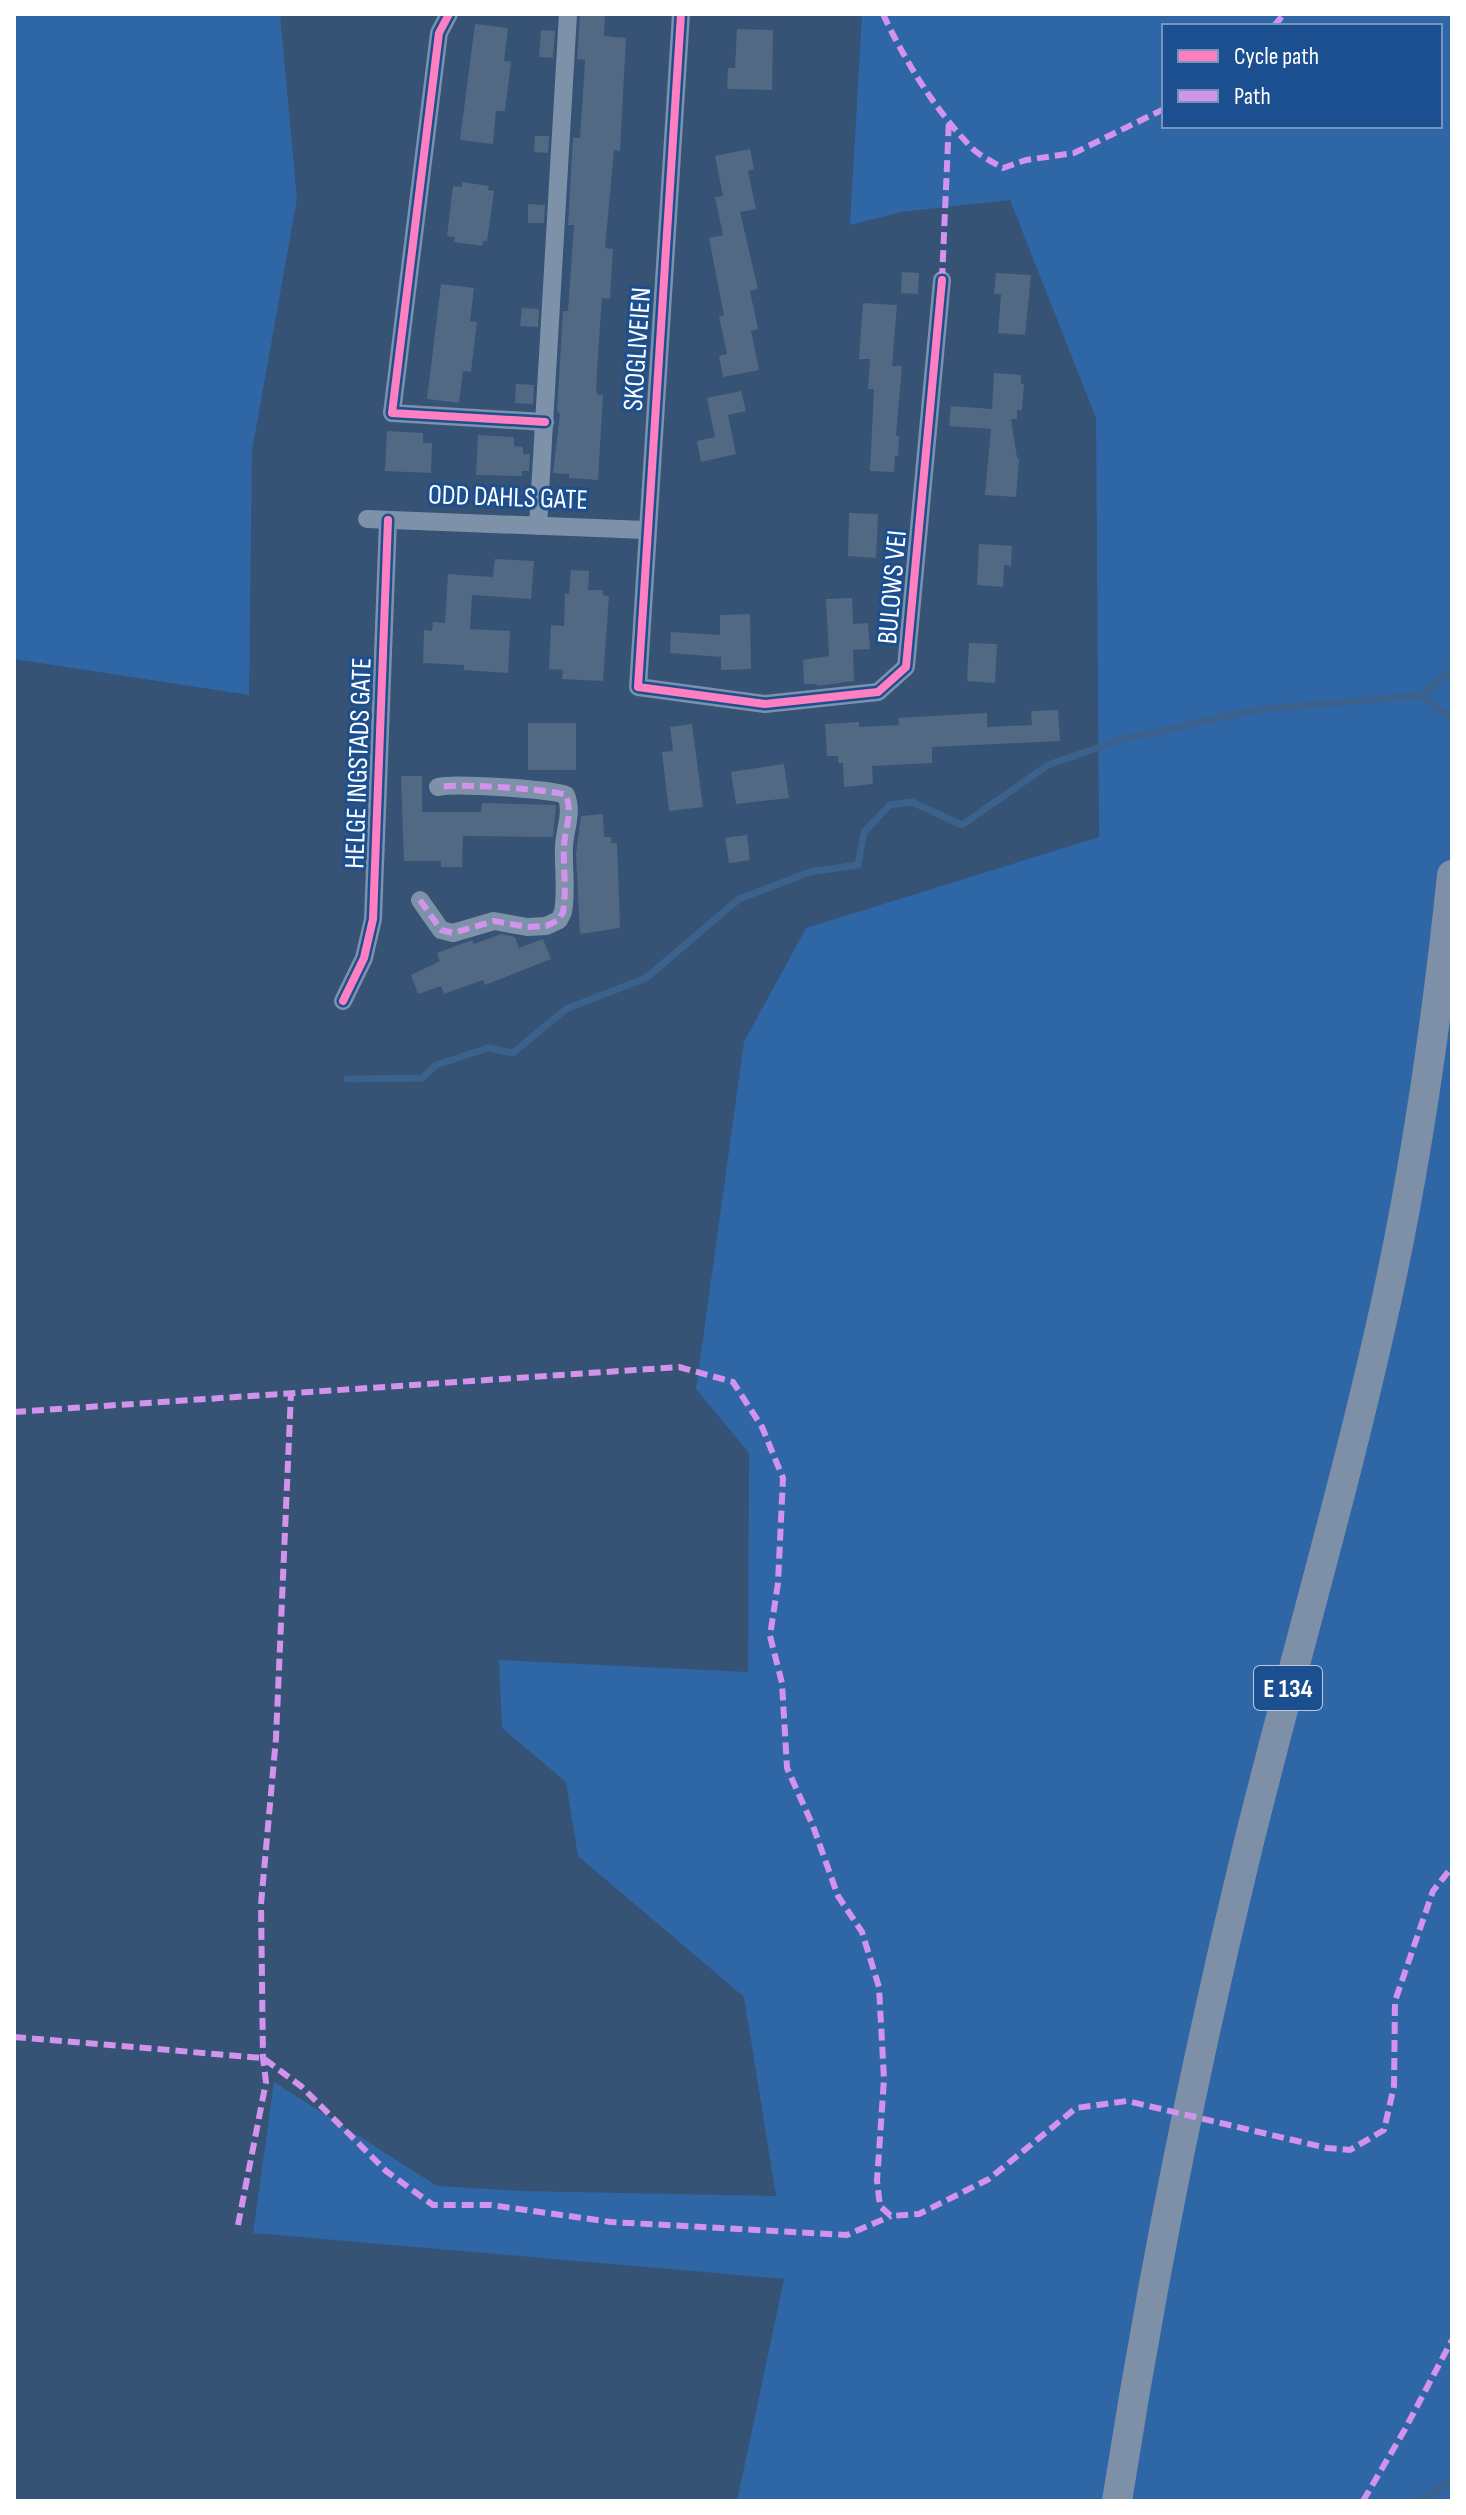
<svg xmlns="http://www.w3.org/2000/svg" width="1466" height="2515" font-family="'Sofia Sans Condensed',sans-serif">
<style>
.green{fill:#2f66a5;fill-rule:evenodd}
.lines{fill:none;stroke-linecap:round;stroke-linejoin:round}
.stream{stroke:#3b618d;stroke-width:7}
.building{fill:#526984}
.minor{stroke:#7d92a8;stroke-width:18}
.trunk{stroke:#7e90a7;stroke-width:30}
.quiet{stroke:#d193ec;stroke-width:6;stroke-dasharray:12 6;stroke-linecap:butt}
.cycleway-casing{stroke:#1b4f8f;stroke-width:13}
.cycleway{stroke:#ff80c0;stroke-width:8}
.labels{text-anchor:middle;stroke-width:6;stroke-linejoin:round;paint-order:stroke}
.shield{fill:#1b4f8f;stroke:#bbcadd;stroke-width:2}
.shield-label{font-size:26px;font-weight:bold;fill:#fff}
.street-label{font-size:28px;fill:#fff;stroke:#1b4f8f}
</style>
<rect width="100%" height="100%" fill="#365274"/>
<g class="green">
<polygon points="14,14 280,14 297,199 252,451 249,695 14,659"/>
<path d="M862 14H1452V2501H737L784 2279 253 2233 274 2082 437 2186 521 2191 776 2196 744 1997 578 1856 566 1782 502 1728 499 1660 748 1672 749 1453 696 1389 744 1042 806 928 1099 837 1096 418 1010 200 901 212 850 225ZM1164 26H1440V126H1164Z"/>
</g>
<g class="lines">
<g class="stream">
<polyline points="1422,695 1452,670"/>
<polyline points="347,1079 422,1078 436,1065 488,1048 513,1053 566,1009 646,978 739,899 810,872 858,865 864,832 890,805 912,802 962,825 1048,765 1120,740 1256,710 1422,695 1452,719"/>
<polyline points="1419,2501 1452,2480"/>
</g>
</g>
<g class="building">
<polygon points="580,14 605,14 604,36 626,38 620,151 614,150 605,248 613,249 610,299 602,298 599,340 596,389 598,395 603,395 598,480 569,478 569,474 553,473 560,414 557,411 563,311 568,311 574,225 568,225 573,138 580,138 584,79 585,60 577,59"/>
<polygon points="475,24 508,28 504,61 511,62 505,111 496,111 493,144 460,140"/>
<polygon points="737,29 773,30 772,90 727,89 728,68 735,68"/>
<polygon points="541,30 555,31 553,58 539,57"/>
<polygon points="535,136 549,136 548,153 534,152"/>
<polygon points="750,149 754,169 748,171 756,209 740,212 758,289 750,291 758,329 751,331 759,370 723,377 719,356 727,354 719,316 724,315 709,238 723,235 715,197 723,196 715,156"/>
<polygon points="462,182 489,186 488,190 494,191 487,241 483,241 482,246 454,242 455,237 447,236 453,186 462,187"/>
<polygon points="528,204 545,205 544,223 528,223"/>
<polygon points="902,272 919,273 918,294 901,293"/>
<polygon points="996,273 1031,275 1025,335 998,333 1001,294 994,294"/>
<polygon points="441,284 474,288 470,321 477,322 471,372 463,371 459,403 427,399"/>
<polygon points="863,303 897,305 892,366 902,366 896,436 899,436 898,456 895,456 894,472 870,471 874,389 868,389 870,359 859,359"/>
<polygon points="522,308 539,309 538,327 520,326"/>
<polygon points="994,373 1021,375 1021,384 1024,384 1022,410 1017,410 1017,419 1011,419 1017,458 1019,459 1016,497 985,495 991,429 949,426 951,406 992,409"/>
<polygon points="516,384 534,385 533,404 515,403"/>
<polygon points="741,391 746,411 728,415 736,454 701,462 697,441 715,437 707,398"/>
<polygon points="387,431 423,433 423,443 432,443 431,473 385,471"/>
<polygon points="478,435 514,437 514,446 523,447 523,454 530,454 529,471 522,471 522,476 476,475"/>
<polygon points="849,513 878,514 876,558 848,556"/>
<polygon points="979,544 1012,546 1011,566 1004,565 1003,587 977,585"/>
<polygon points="495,559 534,561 531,599 472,595 470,629 510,631 508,673 464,670 464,665 423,663 424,630 432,631 433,622 445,623 448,574 493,577"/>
<polygon points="571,570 589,571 588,590 603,590 603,595 609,596 603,681 562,679 563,670 549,669 551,625 564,626 565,593 569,594"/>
<polygon points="852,598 853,624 868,623 870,649 853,650 854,681 817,686 817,684 804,684 803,660 829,656 826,599"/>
<polygon points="750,614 751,669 721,670 721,657 670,653 671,632 720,635 720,615"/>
<polygon points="969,643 997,644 995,683 967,681"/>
<polygon points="1058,710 1060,741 932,747 932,763 872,766 873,784 844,787 843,763 838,763 838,756 827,756 825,724 859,722 859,727 899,725 898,718 987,713 987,727 1032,725 1031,711"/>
<rect x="528" y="723" width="48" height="47"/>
<polygon points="692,724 703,807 669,811 662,752 673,751 670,727"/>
<polygon points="784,764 789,798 736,804 731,772"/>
<polygon points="401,776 422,776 422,812 481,812 482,803 556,805 553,837 463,836 462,867 441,867 441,861 404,861"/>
<polygon points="603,814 604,837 611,837 611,843 617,843 620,928 580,934 576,854 581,816"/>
<polygon points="747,835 750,860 729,863 725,838"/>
<polygon points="501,934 515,937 519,948 543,939 551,959 485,985 483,980 444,994 441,986 418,994 411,975 440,961 437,953 472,940 474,944"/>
</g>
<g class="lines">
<g class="minor">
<polyline points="449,14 439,33 392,413 545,422"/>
<polyline points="681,14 638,687 765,704 878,692 906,667 942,280"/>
<polyline points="367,519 646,530"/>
<polyline points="538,526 568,14"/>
<path d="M420 900 441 930 453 933 494 921 527 927 546 926 559 920 563 912C567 890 563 868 564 846 565 828 573 813 566 795 550 789 455 783 438 787"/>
<polyline points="343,1001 364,958 373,919 388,520"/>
</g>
<path class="trunk" d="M1117 2501C1151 2284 1194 2068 1246 1854 1293 1662 1350 1473 1391 1279 1419 1146 1438 1011 1452 875"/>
<g class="quiet">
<path d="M883 14C905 61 935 110 972 148 980 156 993 162 1003 168L1026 160 1074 153 1164 109"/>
<polyline points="1274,26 1284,14"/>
<polyline points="942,280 949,119"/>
<path d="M420 900 441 930 453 933 494 921 527 927 546 926 559 920 563 912C567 890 563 868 564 846 565 828 573 813 566 795 550 789 455 783 438 787"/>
<polyline points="14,1412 679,1367 733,1382 762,1427 783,1478 778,1583 770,1636 782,1683 787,1768 813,1826 838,1896 862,1932 879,1987 884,2079 877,2181 880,2206 891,2216 919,2214 989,2179 1076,2108 1127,2101 1327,2148 1350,2150 1384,2130 1394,2086 1395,2001 1433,1891 1452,1867"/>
<polyline points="14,2037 263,2058 302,2087 386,2171 433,2205 490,2205 611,2222 847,2235 891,2216"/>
<polyline points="238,2225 266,2082 263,2058 261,1904 276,1738 291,1393"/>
<polyline points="1363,2501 1404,2431 1452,2340"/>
</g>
<g class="cycleway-casing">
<g id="cycleway">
<polyline points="449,14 439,33 392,413 545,422"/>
<polyline points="681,14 638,687 765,704 878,692 906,667 942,280"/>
<polyline points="343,1001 364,958 373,919 388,520"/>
</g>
</g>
<use href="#cycleway" class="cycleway"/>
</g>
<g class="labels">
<rect class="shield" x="1254" y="1666" width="68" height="44" rx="6"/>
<g class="shield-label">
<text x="1288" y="1697">E 134</text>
</g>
<g class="street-label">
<text transform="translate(636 349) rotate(-86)" y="10">SKOGLIVEIEN</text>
<text transform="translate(508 496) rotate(2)" y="10">ODD DAHLS GATE</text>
<text transform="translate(891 587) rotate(-85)" y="10">BULOWS VEI</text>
<text transform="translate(357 763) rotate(-88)" y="10">HELGE INGSTADS GATE</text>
</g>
</g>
<rect width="1466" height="2515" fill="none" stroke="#ffffff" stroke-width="32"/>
<rect x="1162" y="24" width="280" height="104" fill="#1b4f8f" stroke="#7695bc" stroke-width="2"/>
<rect x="1178" y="50" width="40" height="12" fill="#ff80c0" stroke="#7695bc" stroke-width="2"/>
<text x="1234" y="64" font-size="24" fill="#ffffff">Cycle path</text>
<rect x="1178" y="90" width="40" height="12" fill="#d193ec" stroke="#7695bc" stroke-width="2"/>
<text x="1234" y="104" font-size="24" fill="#ffffff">Path</text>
</svg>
